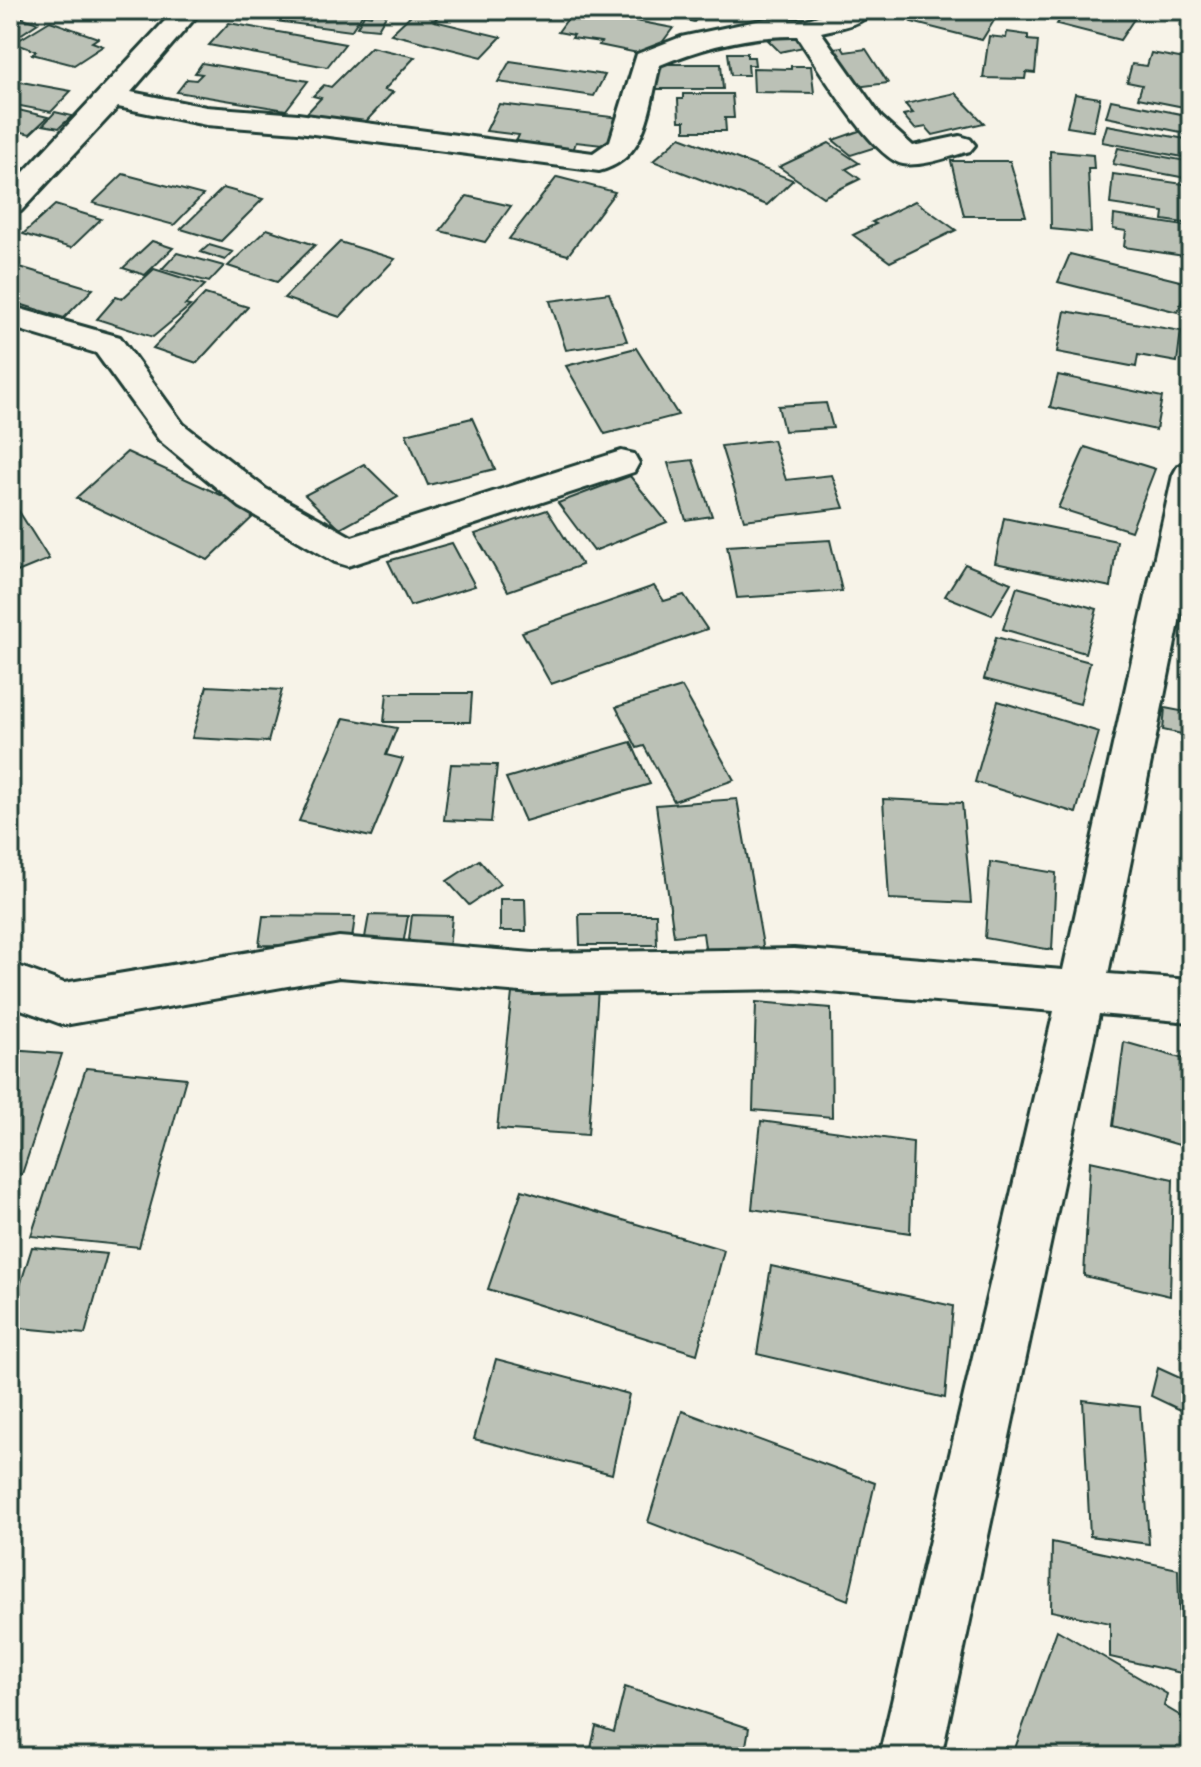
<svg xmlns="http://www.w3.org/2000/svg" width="1201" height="1767" font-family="Mynerve,sans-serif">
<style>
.building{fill:#bbc1b6;stroke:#1f3d34;stroke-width:2}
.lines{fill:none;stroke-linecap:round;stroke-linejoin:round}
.minor-casing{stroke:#1f3d34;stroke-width:6}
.minor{fill:#f7f3e8;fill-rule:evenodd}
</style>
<rect width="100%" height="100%" fill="#f7f3e8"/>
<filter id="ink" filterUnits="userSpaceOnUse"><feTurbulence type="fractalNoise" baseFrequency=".0125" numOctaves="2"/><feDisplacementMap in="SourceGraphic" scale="16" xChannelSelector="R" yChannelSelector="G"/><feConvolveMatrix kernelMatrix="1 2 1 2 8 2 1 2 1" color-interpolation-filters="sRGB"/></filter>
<g filter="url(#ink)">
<g class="building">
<polygon points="250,10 365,10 351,31 245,17"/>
<polygon points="374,10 389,10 378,29 357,27 364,15 371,16"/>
<polygon points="407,10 444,10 434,21 501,37 482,57 391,34 411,15 404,13"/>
<polygon points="574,10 579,10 673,28 652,56 599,45 601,42 572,38 574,35 558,32"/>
<polygon points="644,10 705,10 694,22"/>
<polygon points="919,10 957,10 995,19 982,40 911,22"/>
<polygon points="969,10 1015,10 1011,18"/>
<polygon points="1067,10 1140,10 1120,40 1057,24"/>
<polygon points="20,17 38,23 14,39 10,38 10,24"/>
<polygon points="50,21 98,38 92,42 103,46 74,65 32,54 36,51 14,43"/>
<polygon points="229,23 345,44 327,67 209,45"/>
<polygon points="801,32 813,45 780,52 768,40"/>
<polygon points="1007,32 1028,35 1028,40 1038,41 1035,73 1026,72 1025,79 983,78 989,36 1006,38"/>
<polygon points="371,47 415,57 384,90 393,92 361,127 306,114 321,98 313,96 324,85 331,87"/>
<polygon points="842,47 845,52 866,49 888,83 848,88 824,49"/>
<polygon points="728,53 747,53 747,57 754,57 755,65 748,65 749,75 731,75"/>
<polygon points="1151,53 1191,60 1191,78 1184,107 1138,98 1142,85 1127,82 1132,64 1147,66"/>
<polygon points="510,61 605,75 594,96 498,82"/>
<polygon points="202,63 308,81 286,110 177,92 187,79 196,80 202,74 195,73"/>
<polygon points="651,64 721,64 723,89 652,89"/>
<polygon points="791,66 811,66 814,93 754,92 753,68 791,69"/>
<polygon points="16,81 71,91 51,112 10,104 10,87"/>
<polygon points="955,93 984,123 933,135 926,127 915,129 903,115 913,113 905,104"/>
<polygon points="683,94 732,94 734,118 725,118 726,131 685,131 685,121 679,121 678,99 683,99"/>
<polygon points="1075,94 1100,98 1093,131 1067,127"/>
<polygon points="1111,100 1191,116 1191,134 1106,117"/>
<polygon points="499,104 621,118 611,146 576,142 573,151 515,144 519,135 486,131"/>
<polygon points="10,108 48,117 30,134 10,129"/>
<polygon points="55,112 72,116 59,128 43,125"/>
<polygon points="1107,125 1186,139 1183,157 1102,142"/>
<polygon points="862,130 879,146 851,155 833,140"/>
<polygon points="680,137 793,180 767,205 653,161"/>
<polygon points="829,143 859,163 846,169 860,179 823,197 779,167"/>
<polygon points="1118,148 1191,162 1191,179 1113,164"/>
<polygon points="1050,151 1093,155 1094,169 1088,169 1091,233 1051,229"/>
<polygon points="951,161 1010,161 1026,216 964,216"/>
<polygon points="123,174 203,195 174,225 93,203"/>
<polygon points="1113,174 1191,185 1191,224 1163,220 1164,212 1110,204"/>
<polygon points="557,177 615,192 568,255 509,239"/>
<polygon points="223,188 263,199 221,241 181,229"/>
<polygon points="467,196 511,206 485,242 440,231"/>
<polygon points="915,201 956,230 890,262 853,235 876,224 872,222"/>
<polygon points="55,205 101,219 71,248 23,234"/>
<polygon points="1114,215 1191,227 1191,257 1124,247 1126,231 1113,229"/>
<polygon points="267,229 315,245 277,282 228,266"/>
<polygon points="152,241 173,248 145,275 123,268"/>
<polygon points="340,242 395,259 340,317 284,298"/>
<polygon points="209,245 233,252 225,260 201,252"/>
<polygon points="177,253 224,266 209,282 162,269"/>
<polygon points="1070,254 1188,283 1178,312 1058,282"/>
<polygon points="10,264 93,289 64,318 10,301"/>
<polygon points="154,269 205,285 185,305 190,306 153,337 97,319 116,297 122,299"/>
<polygon points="609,293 627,341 566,350 550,301"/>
<polygon points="205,294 248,307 197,363 153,348"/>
<polygon points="1065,311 1181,331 1177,362 1138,355 1136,367 1057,352"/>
<polygon points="636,348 678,415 605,434 566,366"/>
<polygon points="1058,375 1162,397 1156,430 1050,407"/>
<polygon points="826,403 833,428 784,431 778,406"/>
<polygon points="472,418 495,469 428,485 406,434"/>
<polygon points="773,440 786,480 832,475 844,508 744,520 721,446"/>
<polygon points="1085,447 1155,469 1131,531 1058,508"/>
<polygon points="127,452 258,512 208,560 76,498"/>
<polygon points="693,460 712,516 686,520 668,463"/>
<polygon points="364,464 398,497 340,529 305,495"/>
<polygon points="630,476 667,522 594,551 558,503"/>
<polygon points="10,497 49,559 10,575"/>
<polygon points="547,510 582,565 508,591 475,534"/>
<polygon points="1004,518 1117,541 1111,587 995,563"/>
<polygon points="830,540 842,591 737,598 727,546"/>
<polygon points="452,543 475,586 410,606 388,561"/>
<polygon points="965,564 1011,583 992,615 945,596"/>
<polygon points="654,586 664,601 684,595 707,629 551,684 522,632"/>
<polygon points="1017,587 1097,609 1085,653 1003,629"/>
<polygon points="996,637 1090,662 1080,704 984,679"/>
<polygon points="207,686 282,690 268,742 192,738"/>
<polygon points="682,687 734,780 674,801 644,746 637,748 616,707"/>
<polygon points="387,693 472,693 470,722 384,722"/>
<polygon points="998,701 1099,732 1076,813 975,782"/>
<polygon points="1165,708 1191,713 1191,736 1163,730"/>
<polygon points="344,718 397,728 386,755 403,759 371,837 299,821"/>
<polygon points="631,742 650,784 525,821 506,778"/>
<polygon points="451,764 497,765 491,822 444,820"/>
<polygon points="737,799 764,951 706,955 703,933 674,936 656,805"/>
<polygon points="883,799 962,803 971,903 889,899"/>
<polygon points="479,860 500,884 469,905 447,881"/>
<polygon points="990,862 1056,873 1052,950 985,938"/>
<polygon points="500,899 525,899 526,931 500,931"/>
<polygon points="579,914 656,914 657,945 580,945"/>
<polygon points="369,915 408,916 403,945 364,943"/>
<polygon points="412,915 452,916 449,949 408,948"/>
<polygon points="263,916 355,917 351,946 259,945"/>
<polygon points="513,984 598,988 588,1135 497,1129"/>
<polygon points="756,1002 831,1008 832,1117 753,1110"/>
<polygon points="1124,1042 1191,1061 1186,1147 1113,1126"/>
<polygon points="10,1050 62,1054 22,1174 10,1173"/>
<polygon points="86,1068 186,1078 139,1247 31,1236"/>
<polygon points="761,1121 913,1142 910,1233 752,1209"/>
<polygon points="1090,1161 1173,1179 1170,1296 1084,1276"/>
<polygon points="522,1190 724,1250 697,1354 488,1289"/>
<polygon points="32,1247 107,1254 85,1334 10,1327 10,1318"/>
<polygon points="771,1266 953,1306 945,1398 757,1354"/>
<polygon points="496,1359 629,1394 612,1474 474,1439"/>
<polygon points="1158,1368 1191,1383 1191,1415 1151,1396"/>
<polygon points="1083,1400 1140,1407 1149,1544 1090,1536"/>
<polygon points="682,1411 875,1483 848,1600 648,1522"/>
<polygon points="1052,1542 1178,1569 1181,1673 1110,1657 1110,1623 1051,1611"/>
<polygon points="1057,1630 1167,1694 1164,1706 1191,1722 1191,1757 1012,1757"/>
<polygon points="625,1687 749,1728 744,1757 589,1757 596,1726 614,1732"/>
</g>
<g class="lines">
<g class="minor-casing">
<g id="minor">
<path d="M175 10H202L131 92 206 107 298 114 593 153 610 141 637 54 681 37 766 19 805 20 837 10H873C863 25 838 28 821 32L881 117 913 146 960 136 970 139 975 145 970 151C951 156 923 167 903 164 873 159 815 63 797 36 749 35 704 47 660 65 649 107 648 159 599 171L298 132 206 125 118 107 21 211 10 214V187Z"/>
<polygon points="10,306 120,337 183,424 266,489 352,537 621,451 634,454 639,463 634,472 348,566 335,562 240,507 159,440 96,353 10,327"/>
<polygon points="1191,462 1191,563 1108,974 1191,980 1191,1022 1099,1014 941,1757 879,1757 1054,1011 794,989 533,993 339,977 64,1025 10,1005 10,963 64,983 339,937 533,953 794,949 1063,970 1173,475 1178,466"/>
</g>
</g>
<use href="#minor" class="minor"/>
</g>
</g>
<rect width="1201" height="1767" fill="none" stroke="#f7f3e8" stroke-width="40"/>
<rect x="20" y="20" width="1161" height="1727" fill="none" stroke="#1f3d34" stroke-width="3" filter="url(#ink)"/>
</svg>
